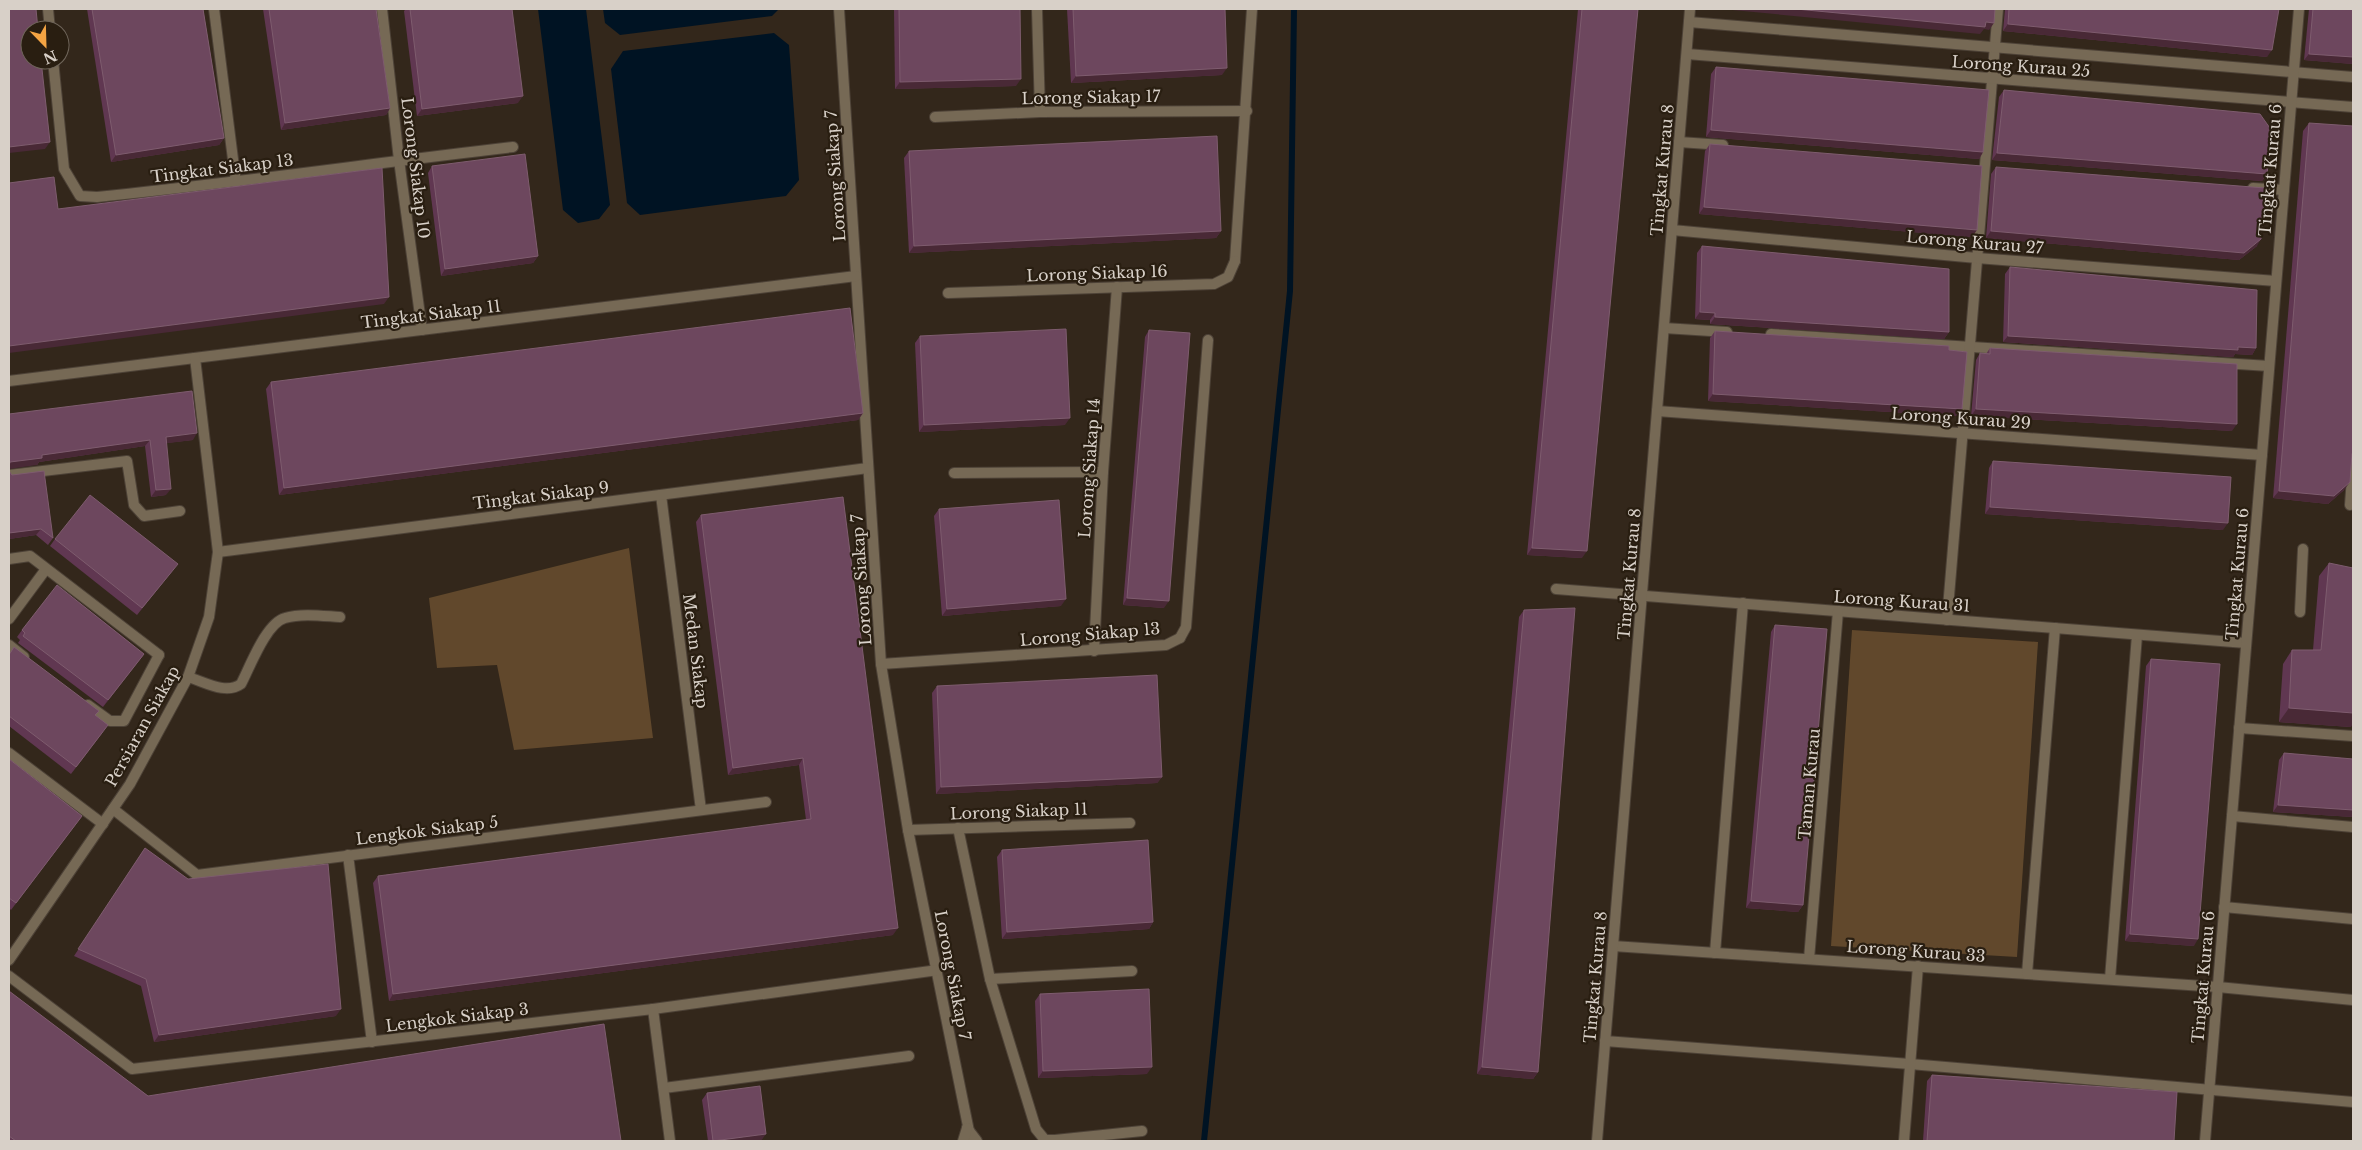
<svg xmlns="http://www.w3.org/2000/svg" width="2362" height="1150" font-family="'Libre Baskerville',serif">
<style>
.green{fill:#61482c}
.water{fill:#001323}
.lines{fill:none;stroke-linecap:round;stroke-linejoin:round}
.stream{stroke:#001323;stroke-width:6}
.service-casing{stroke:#4d4237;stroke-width:12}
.minor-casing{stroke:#4d4237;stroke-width:12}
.tertiary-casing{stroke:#4d4237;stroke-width:12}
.service{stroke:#766955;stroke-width:10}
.minor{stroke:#766955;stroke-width:10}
.tertiary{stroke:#766955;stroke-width:10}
.wall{fill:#603751}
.shaded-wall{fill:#492936}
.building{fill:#6d475e;stroke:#7e5c6e}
.labels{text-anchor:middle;stroke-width:4.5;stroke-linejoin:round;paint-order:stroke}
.street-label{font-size:16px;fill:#d8d0c8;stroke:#291e11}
</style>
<rect width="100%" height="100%" fill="#33271b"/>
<g class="green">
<polygon points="629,548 653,738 514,750 497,665 437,668 429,598"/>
<polygon points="1852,630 2038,642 2017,957 1831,946"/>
</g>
<g class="water">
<polygon points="538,9 586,9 610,205 599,219 578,223 563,210"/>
<polygon points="603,9 779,9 772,16 620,35 605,23"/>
<polygon points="774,33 789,45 799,180 786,196 640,215 627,203 611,69 623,51"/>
</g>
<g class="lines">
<polyline class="stream" points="1204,1141 1290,291 1294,9"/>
<g class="service-casing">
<g id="service">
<polyline points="1679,142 1723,145"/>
<polyline points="2253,188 2284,190"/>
<polyline points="1235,261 1252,9"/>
<polyline points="1664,328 1727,332"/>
<polyline points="1771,334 2269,366"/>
<polyline points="9,475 127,461 134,505 144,516 180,511"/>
<polyline points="2350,505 2353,463"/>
<polyline points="2300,612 2303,549"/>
<polyline points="9,619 46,569"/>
<polyline points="1947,620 1998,9"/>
<polyline points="1180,638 1186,627 1208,340"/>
<polyline points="9,645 24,657"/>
<path d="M188 677C205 682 226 695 241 684 250 667 266 623 285 618 302 613 323 616 340 617"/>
<polyline points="88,705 110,721 124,721 159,655"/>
<polyline points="2239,728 2353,736"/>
<polyline points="348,855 372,1042"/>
<polyline points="2224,907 2353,919"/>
<polyline points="1715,953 1743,603"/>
<polyline points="2110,979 2137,635"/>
<polyline points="1605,1041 1910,1064 2353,1102"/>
<polyline points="664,1088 909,1056"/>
<polyline points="1904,1141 1918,966"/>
</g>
</g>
<g class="minor-casing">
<g id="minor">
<polyline points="48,9 50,30"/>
<polyline points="214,9 236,183"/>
<polyline points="382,9 399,160 422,330"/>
<polyline points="839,9 881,664 908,830 971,1141"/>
<polyline points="1037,9 1040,112"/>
<polyline points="1689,22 2353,77"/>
<polyline points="1687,54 2353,107"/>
<path d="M53 60 64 169 80 196 97 197C236 183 374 163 513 147"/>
<polyline points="935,117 1040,112 1247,111"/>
<polyline points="1672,230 1977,258 2276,281"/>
<polyline points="948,293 1214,284 1228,277 1235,261"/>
<polyline points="9,381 856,276"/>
<polyline points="1657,411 2262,455"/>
<polyline points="954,473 1103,472"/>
<polyline points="661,495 701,810"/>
<polyline points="218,552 868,468"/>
<polyline points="9,559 30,556 159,655"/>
<polyline points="1556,589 2246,643"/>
<polyline points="1094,651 1103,472 1117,287"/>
<polyline points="881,664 1166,645 1180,638"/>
<polyline points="9,753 103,824"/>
<polyline points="113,809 197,875 766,802"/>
<polyline points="2232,816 2353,827"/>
<polyline points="958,828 990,979 1036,1129 1045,1140 1055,1140 1142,1131"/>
<polyline points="908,830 1130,823"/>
<polyline points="1613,946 2218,987 2353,1000"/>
<polyline points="1809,959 1838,611"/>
<polyline points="9,960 130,784 188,677 209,617 218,552 195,358"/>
<polyline points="2027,974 2055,628"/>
<polyline points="9,976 132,1069 653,1009 938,970"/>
<polyline points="990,979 1132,971"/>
<polyline points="653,1009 670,1141"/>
<polyline points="1597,1141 1690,9"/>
<polyline points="2205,1141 2299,9"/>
</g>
</g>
<g class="tertiary-casing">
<g id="tertiary">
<polyline points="967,1128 977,1141"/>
<polyline points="963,1141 967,1128"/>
</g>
</g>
<use href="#service" class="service"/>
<use href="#minor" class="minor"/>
<use href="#tertiary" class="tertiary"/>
</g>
<g class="wall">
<polygon points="87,9 203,9 224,138 219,145 111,162"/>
<polygon points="263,9 376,9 390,108 386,115 281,130"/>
<polygon points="406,9 512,9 518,103 417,116 404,11"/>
<polygon points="894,9 1020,9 1016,86 895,89"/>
<polygon points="1067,9 1225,9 1222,75 1071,83"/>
<polygon points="1578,9 1638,9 1582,558 1527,555"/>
<polygon points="2005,9 2279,9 2267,57 2003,31"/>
<polygon points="2309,9 2353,9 2353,64 2304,60"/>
<polygon points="1716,67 1983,152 1979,159 1706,137 1711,74"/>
<polygon points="2004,90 2267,174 2262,181 1992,160 1999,97"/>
<polygon points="2309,123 2352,457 2344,490 2328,504 2273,498 2303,131"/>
<polygon points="1710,144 1972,237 1699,214 1705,151"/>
<polygon points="909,151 1221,231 1216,238 909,253 904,158"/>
<polygon points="432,166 538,256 533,263 441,276 428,173"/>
<polygon points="1996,167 2257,246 2239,260 1986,238 1991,174"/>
<polygon points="1702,246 1949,332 1944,339 1710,324 1710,320 1695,319 1697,253"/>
<polygon points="2010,267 2256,348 2252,355 2235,354 2233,357 2003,342 2005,274"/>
<polygon points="1149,330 1164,608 1123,605 1145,337"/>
<polygon points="1715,331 1949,350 1962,409 1957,416 1708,401 1710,338"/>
<polygon points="920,336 1065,425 919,432 915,343"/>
<polygon points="1990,348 2232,431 1971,416 1976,360 1980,353 1986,354"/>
<polygon points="271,382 863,413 858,420 279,495 266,389"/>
<polygon points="9,414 193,440 166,443 166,495 151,497 145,446 39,462 37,465"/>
<polygon points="1993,461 2223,530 1985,514 1989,468"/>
<polygon points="9,471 53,538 48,545 36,535 9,539"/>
<polygon points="939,509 1061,606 942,616 934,516"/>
<polygon points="701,515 893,935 389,1001 373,883 378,876 806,820 799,765 728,775 696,522"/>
<polygon points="55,539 173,570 137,615 50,546"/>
<polygon points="2329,563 2351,727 2279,722 2283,664 2292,650 2313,650 2319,576"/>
<polygon points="1524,610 1538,1072 1533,1079 1477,1074 1519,617"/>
<polygon points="1775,625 1803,905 1798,912 1746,908 1771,632"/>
<polygon points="22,630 144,654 103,707 18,643 20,640 17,637"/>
<polygon points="9,655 95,716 103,732 71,774 9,726"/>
<polygon points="2151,659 2194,946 2125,941 2146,666"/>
<polygon points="937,686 1162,777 1157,783 936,794 932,693"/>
<polygon points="2284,753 2353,759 2353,817 2273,812 2279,760"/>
<polygon points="9,759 82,816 11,910 9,908"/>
<polygon points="145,848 336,1016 154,1042 141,986 74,956"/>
<polygon points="1002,850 1153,922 1149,929 1002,939 997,857"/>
<polygon points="9,991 148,1096 621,1141 9,1141"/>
<polygon points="1040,994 1147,1074 1038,1078 1035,1001"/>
<polygon points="1932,1075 2174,1141 1923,1141 1927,1081"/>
<polygon points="707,1093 761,1141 708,1141 702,1100"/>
</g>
<g class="shaded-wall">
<polygon points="1722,9 1796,9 1994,23 1989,30 1984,29 1980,34"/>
<polygon points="2008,24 2272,50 2267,57 2003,31"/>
<polygon points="2309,54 2353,57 2353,64 2304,60"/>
<polygon points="1227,68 1222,75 1071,83 1076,76"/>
<polygon points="1021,79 1016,86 895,89 900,82"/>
<polygon points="523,96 518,103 417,116 422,109"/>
<polygon points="390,108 386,115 281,130 285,123"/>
<polygon points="1711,130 1983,152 1979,159 1706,137"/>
<polygon points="224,138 219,145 111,162 116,155"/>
<polygon points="50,142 45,149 9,153 9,147"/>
<polygon points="1997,153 2267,174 2262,181 1992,160"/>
<polygon points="1704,207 1977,230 1972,237 1699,214"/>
<polygon points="1221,231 1216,238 909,253 914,246"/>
<polygon points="1991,231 2261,239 2257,246 2239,260 1986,238"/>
<polygon points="538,256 533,263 441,276 445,269"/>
<polygon points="389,297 384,304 9,353 9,346"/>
<polygon points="1700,312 1715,313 1710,320 1695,319"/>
<polygon points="1715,317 1949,332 1944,339 1710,324"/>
<polygon points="2008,336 2238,347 2256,348 2252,355 2235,354 2233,357 2003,342"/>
<polygon points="1713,394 1962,409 1957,416 1708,401"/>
<polygon points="1976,409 2237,424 2232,431 1971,416"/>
<polygon points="863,413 858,420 279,495 284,488"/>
<polygon points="1070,418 1065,425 919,432 924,425"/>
<polygon points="197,433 193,440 161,444 166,437"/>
<polygon points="150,440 145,446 39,462 37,465 9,469 9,464 10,462 42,455"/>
<polygon points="2350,482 2344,490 2328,504 2273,498 2279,491"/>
<polygon points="171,489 166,495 151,497 156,490"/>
<polygon points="1990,507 2228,523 2223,530 1985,514"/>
<polygon points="41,529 36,535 9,539 9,533"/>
<polygon points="1532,548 1587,551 1582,558 1527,555"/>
<polygon points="1127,598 1169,601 1164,608 1123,605"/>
<polygon points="1066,599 1061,606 942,616 947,609"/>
<polygon points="144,654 139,661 103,707 108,700"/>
<polygon points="2289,708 2353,713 2353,724 2351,727 2279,722"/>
<polygon points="803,758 799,765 728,775 733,768"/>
<polygon points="1162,777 1157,783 936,794 941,787"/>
<polygon points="2278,805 2353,810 2353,817 2273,812"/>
<polygon points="1751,901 1803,905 1798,912 1746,908"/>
<polygon points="1153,922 1149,929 1002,939 1007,932"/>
<polygon points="898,928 893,935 389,1001 393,994"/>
<polygon points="2130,934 2198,939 2194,946 2125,941"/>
<polygon points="341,1009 336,1016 154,1042 159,1035"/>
<polygon points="1152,1067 1147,1074 1038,1078 1043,1071"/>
<polygon points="1482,1067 1538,1072 1533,1079 1477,1074"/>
<polygon points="766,1134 761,1141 713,1141"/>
</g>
<g class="building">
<polygon points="9,9 36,9 38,30 30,30 30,60 41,60 50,142 9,147"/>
<polygon points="92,9 203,9 224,138 116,155"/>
<polygon points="269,9 376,9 390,108 285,123"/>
<polygon points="410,9 512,9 523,96 422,109"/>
<polygon points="899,9 1020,9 1021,79 900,82"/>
<polygon points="1073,9 1225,9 1227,68 1076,76"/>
<polygon points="1582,9 1638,9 1587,551 1532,548"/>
<polygon points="1796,9 1995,9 1994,23 1986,22 1985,27"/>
<polygon points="2009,9 2279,9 2272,50 2008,24"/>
<polygon points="2313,9 2353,9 2353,57 2309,54"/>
<polygon points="1716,67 1989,90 1983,152 1711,130"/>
<polygon points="2004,90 2260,114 2272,131 2267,174 1997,153"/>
<polygon points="2309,123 2353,126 2353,452 2352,454 2350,482 2334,496 2279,491"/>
<polygon points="1217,136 1221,231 914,246 909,151"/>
<polygon points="1710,144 1982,166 1977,230 1704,207"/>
<polygon points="525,154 538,256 445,269 432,166"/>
<polygon points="1996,167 2265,188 2261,239 2244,253 1991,231"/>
<polygon points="382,168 389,297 9,346 9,183 54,177 58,209"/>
<polygon points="1702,246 1949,269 1949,332 1715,317 1715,313 1700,312"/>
<polygon points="2010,267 2257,290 2256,348 2238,347 2238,350 2008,336"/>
<polygon points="850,308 863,413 284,488 271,382"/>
<polygon points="1066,329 1070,418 924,425 920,336"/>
<polygon points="1149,330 1190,333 1169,601 1127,598"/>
<polygon points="1715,331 1949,346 1949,350 1967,352 1962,409 1713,394"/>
<polygon points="1990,348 2237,364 2237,424 1976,409 1980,353 1990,354"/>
<polygon points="192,391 197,433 166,437 171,489 156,490 150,440 42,455 42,458 10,462 9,466 9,414"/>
<polygon points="1993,461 2231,477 2228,523 1990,507"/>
<polygon points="9,471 12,475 44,471 53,538 41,529 9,533"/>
<polygon points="90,495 178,564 142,608 55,539"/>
<polygon points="843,497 898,928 393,994 378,876 811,819 803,758 733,768 701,515"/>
<polygon points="1059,500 1066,599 947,609 939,509"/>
<polygon points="2329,563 2353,568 2353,713 2289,708 2292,650 2321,650"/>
<polygon points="57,585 144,654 108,700 23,636 25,633 22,630"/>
<polygon points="1575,608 1538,1072 1482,1067 1524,610"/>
<polygon points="1775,625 1827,629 1803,905 1751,901"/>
<polygon points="14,647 99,711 95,715 108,725 76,767 9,716 9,655"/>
<polygon points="2151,659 2220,664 2198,939 2130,934"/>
<polygon points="1157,675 1162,777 941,787 937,686"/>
<polygon points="2284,753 2353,759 2353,810 2278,805"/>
<polygon points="9,759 82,816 16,903 9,898"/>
<polygon points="1148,840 1153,922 1007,932 1002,850"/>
<polygon points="145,848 188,879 328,864 341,1009 159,1035 146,979 78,949"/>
<polygon points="1149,989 1152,1067 1043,1071 1040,994"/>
<polygon points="9,991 148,1096 604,1024 621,1141 16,1141 9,1136"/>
<polygon points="1932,1075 2177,1092 2174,1141 1927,1141"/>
<polygon points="760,1086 766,1134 713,1141 707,1093"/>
</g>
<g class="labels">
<g class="street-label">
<text transform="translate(2021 66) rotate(4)" y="6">Lorong Kurau 25</text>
<text transform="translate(1091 97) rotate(-1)" y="6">Lorong Siakap 17</text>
<text transform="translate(222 168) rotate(-7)" y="6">Tingkat Siakap 13</text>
<text transform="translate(416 168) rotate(83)" y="6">Lorong Siakap 10</text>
<text transform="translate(1662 170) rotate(-85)" y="6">Tingkat Kurau 8</text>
<text transform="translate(2270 170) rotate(-85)" y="6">Tingkat Kurau 6</text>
<text transform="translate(835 176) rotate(-94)" y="6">Lorong Siakap 7</text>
<text transform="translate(1975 242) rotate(5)" y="6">Lorong Kurau 27</text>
<text transform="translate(1097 273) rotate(-2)" y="6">Lorong Siakap 16</text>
<text transform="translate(431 314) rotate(-7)" y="6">Tingkat Siakap 11</text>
<text transform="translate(1961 418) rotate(4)" y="6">Lorong Kurau 29</text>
<text transform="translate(1089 468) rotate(-86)" y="6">Lorong Siakap 14</text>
<text transform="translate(541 495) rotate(-7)" y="6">Tingkat Siakap 9</text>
<text transform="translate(1629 574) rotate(-85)" y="6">Tingkat Kurau 8</text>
<text transform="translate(2237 574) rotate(-85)" y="6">Tingkat Kurau 6</text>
<text transform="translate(861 580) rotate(-94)" y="6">Lorong Siakap 7</text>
<text transform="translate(1902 601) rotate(4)" y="6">Lorong Kurau 31</text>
<text transform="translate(1090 634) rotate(-5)" y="6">Lorong Siakap 13</text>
<text transform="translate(696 651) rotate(83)" y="6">Medan Siakap</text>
<text transform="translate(142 726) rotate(-61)" y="6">Persiaran Siakap</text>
<text transform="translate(1809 784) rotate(-85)" y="6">Taman Kurau</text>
<text transform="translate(1019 811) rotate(-2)" y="6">Lorong Siakap 11</text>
<text transform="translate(427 830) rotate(-7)" y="6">Lengkok Siakap 5</text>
<text transform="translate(1916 951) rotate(4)" y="6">Lorong Kurau 33</text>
<text transform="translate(953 975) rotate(79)" y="6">Lorong Siakap 7</text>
<text transform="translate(1595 977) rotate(-85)" y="6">Tingkat Kurau 8</text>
<text transform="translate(2203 977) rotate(-85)" y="6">Tingkat Kurau 6</text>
<text transform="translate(457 1017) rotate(-7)" y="6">Lengkok Siakap 3</text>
</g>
</g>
<rect width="2362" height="1150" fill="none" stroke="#d8d0c8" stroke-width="20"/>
<g transform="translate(45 45) rotate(157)"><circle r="24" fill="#291e11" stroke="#6f655a"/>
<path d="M0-4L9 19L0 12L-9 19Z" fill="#f4a443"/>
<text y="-8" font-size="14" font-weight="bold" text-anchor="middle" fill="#d8d0c8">N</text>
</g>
</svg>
